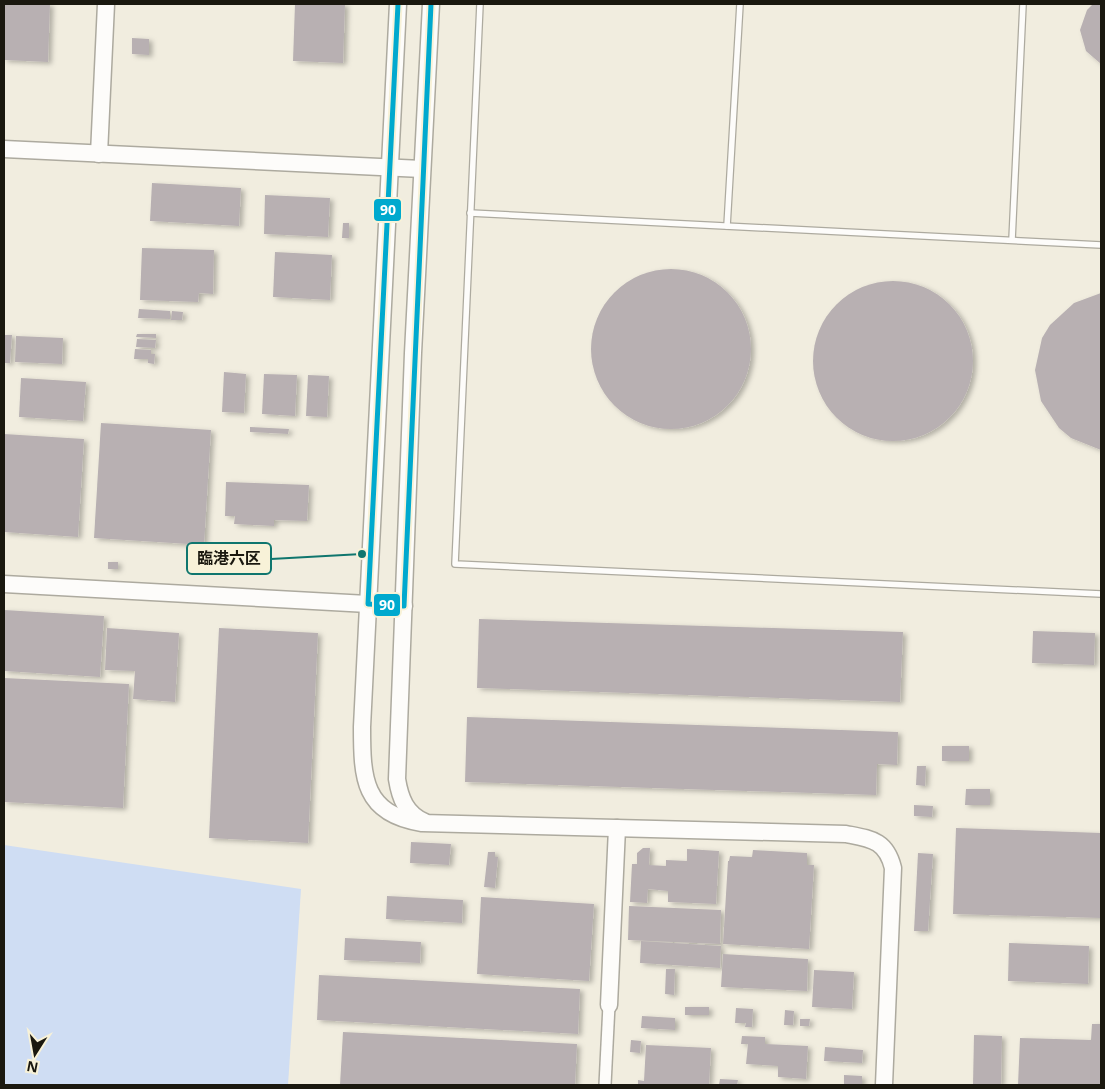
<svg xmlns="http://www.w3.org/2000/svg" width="1105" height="1089" font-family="'Noto Sans','Noto Sans JP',sans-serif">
<defs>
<filter id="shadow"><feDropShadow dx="3.5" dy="2" stdDeviation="2.5" flood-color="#0004"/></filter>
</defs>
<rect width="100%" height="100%" fill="#f1eddf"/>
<polygon fill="#cfddf3" points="4,845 301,889 288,1085 4,1085"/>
<g fill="#b8b0b2" filter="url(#shadow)">
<polygon points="4,4 50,4 48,62 4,60"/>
<polygon points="295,4 345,4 343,63 293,61"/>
<polygon points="1101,4 1101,64 1086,51 1080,30 1087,10 1093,4"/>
<polygon points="132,38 149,39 149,55 132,54"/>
<polygon points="152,183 241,188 239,226 150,221"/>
<polygon points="265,195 330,198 328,237 264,234"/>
<polygon points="343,223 349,223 349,238 342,238"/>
<polygon points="142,248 214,250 213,294 199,293 198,302 140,300"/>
<polygon points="275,252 332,255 330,300 273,297"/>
<circle cx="671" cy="349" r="80"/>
<circle cx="893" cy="361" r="80"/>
<polygon points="1101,293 1101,450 1071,438 1059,428 1041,401 1035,370 1042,338 1050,325 1074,303"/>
<polygon points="139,309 170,311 170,319 138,318"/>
<polygon points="172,311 183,312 182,320 171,320"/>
<polygon points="137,334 156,334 156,338 136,337"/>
<polygon points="4,335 12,335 10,363 4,363"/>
<polygon points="16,336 63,338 62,364 15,362"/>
<polygon points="137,339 156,340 155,348 136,347"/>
<polygon points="135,349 151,350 151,354 155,354 154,364 148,363 148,359 134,359"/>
<polygon points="224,372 246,374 244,413 222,412"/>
<polygon points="264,374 297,375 295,416 262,414"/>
<polygon points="308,375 329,376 327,417 306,416"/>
<polygon points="21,378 86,382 83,421 19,417"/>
<polygon points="101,423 211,430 204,545 94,538"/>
<polygon points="250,427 289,429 288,434 250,432"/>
<polygon points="4,434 84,439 78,537 4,532"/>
<polygon points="226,482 309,485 307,521 274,520 274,526 234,524 235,516 225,516"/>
<rect x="108" y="562" width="10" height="7"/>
<polygon points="4,610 104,616 100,677 4,671"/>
<polygon points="479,619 903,632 900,702 477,688"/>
<polygon points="107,628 179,633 175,702 133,699 135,671 105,670"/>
<polygon points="219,628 318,633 308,843 209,838"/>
<polygon points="1033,631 1095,633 1094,665 1032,663"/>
<polygon points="4,678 129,684 123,808 4,802"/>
<polygon points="467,717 898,732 897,765 877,764 876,795 465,782"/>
<rect x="942" y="746" width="27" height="15"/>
<polygon points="917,766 926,766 925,786 916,785"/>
<polygon points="966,789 990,789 990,805 965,805"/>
<polygon points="914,805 933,806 932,817 914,816"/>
<polygon points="956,828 1101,833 1101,918 953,914"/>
<polygon points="411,842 451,844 449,865 410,863"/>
<polygon points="643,848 650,848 649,865 666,866 666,860 687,861 687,849 719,851 716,904 668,902 668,891 648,889 647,903 630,902 632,864 637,864 637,853"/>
<polygon points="753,850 807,853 807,865 814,865 809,949 723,944 728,861 729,861 730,856 752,857"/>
<polygon points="488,852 495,852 495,857 498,857 495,888 484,887"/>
<polygon points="918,853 933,854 928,931 914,931"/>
<polygon points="387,896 463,900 462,923 386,919"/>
<polygon points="481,897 594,904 589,981 477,974"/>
<polygon points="629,906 721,910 720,944 628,940"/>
<polygon points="345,938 421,942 420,963 344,960"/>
<polygon points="641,941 721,946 720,968 640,963"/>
<polygon points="1009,943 1089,946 1088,984 1008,981"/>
<polygon points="723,954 808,959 807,991 721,987"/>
<polygon points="666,969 675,969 674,995 665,994"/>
<polygon points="814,970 854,972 852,1009 812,1007"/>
<polygon points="319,975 580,989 578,1034 317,1020"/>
<rect x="685" y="1007" width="24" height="8"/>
<polygon points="736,1008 753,1009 752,1027 745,1027 746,1023 735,1023"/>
<polygon points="785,1010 794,1011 793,1025 784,1025"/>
<polygon points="642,1016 675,1018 675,1030 641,1028"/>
<polygon points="800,1019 810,1019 809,1026 800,1026"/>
<polygon points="1092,1024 1101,1024 1101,1085 1018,1085 1020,1038 1091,1040"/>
<polygon points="343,1032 577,1044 575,1085 340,1085"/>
<polygon points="974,1035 1002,1036 1001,1085 973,1085"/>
<polygon points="742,1036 765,1037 765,1044 808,1046 806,1079 778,1077 778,1066 746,1064 748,1044 741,1044"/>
<polygon points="631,1040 641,1041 640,1053 630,1052"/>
<polygon points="646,1045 711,1048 709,1085 638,1085 638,1080 644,1081"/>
<polygon points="825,1047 863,1050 862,1063 824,1061"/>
<polygon points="844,1075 862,1076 862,1085 844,1085"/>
<polygon points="720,1079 738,1080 737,1085 719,1085"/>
</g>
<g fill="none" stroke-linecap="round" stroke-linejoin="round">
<g stroke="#adaa9f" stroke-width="8">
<g id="lane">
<polyline points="480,4 455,564 1101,594"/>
<polyline points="470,213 1101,245"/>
<polyline points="727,226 740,4"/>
<polyline points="1012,240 1023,4"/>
</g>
</g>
<g stroke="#adaa9f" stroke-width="14">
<polyline id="street" points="605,1085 609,1005"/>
</g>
<g stroke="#adaa9f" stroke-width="19">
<g id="secondary">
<path d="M398,4L362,727C362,778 363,814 422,823L846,834C871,839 886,840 893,868L884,1085"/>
<polyline points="4,149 422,169"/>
<polyline points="99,154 106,4"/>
<polyline points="4,584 404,606"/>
<path d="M425,822C406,814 400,798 397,779L413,353L431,4"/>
<polyline points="609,1005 617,828"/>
</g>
</g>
<use href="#lane" stroke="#fdfcfa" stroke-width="5.5"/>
<use href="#street" stroke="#fdfcfa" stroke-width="11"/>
<use href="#secondary" stroke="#fdfcfa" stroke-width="16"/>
<g stroke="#f8f2d8" stroke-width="9">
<polyline id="bus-1" points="398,4 368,604 404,606 431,4"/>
</g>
<use href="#bus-1" stroke="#00a9ce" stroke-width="5"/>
</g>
<path fill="none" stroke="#0f766e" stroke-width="2" d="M362 554L271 559"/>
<circle fill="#0f766e" stroke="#f8f2d8" stroke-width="2" cx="362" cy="554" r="5"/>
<rect fill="#f8f2d8" stroke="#0f766e" stroke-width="2" x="187" y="543" width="84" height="31" rx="5"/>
<g font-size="16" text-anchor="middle" font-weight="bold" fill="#1a180f">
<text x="229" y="564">臨港六区</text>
</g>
<g stroke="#f8f2d8" stroke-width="2">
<rect x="373" y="198" width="29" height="24" rx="5" fill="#00a9ce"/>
<rect x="373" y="593" width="28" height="24" rx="5" fill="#00a9ce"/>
</g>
<g font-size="14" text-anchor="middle" font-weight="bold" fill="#fff">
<text x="388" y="215">90</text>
<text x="387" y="610">90</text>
</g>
<rect width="1105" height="1089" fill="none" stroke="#1a180f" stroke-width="10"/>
<g transform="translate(35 1054) rotate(191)" stroke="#f8f2d8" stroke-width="4" paint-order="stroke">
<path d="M0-4L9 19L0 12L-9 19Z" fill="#1a180f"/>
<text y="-8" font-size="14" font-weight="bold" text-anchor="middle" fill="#1a180f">N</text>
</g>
</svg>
